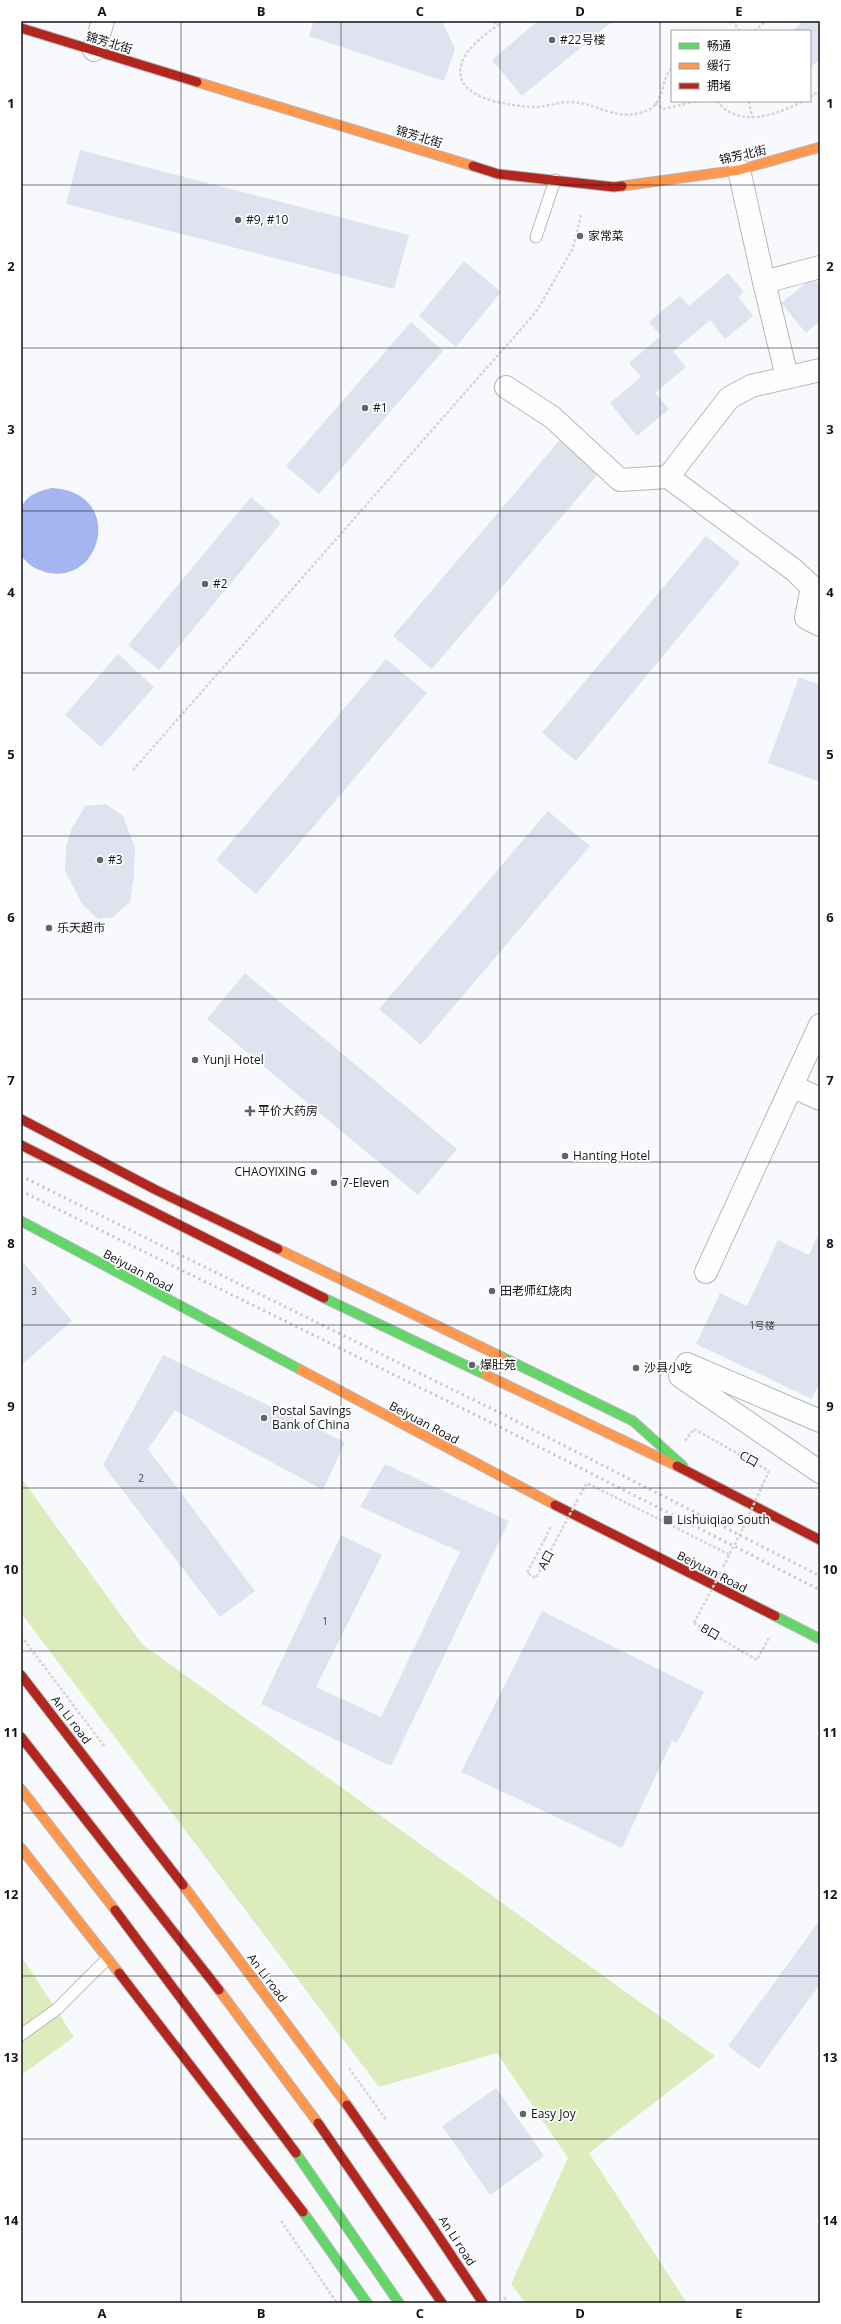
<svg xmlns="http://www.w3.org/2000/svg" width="841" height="2324" font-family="'Open Sans','Noto Sans SC',sans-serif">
<rect width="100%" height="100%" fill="#f8f9fd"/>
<g fill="#ddecbd">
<polygon points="21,1478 142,1644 715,2056 589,2153 687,2303 525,2303 511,2284 568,2158 497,2053 379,2087 21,1613"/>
<polygon points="21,1956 74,2037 21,2075"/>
</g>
<path fill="#a4b5f0" d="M51,488C124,491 104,583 49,573C40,571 31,567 25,560C24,559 22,557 21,555C19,551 20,508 23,504C29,494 40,491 51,488Z"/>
<g fill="#dfe3ef">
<polygon points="314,21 442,21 455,49 444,81 309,36"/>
<polygon points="538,21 613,21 522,96 492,60"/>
<polygon points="804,21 820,21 820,63 818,61 810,67 810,31 792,31"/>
<polygon points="80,150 409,235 394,289 66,204"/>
<polygon points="464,261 501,292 456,347 419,316"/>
<polygon points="728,273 744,292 738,297 753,316 725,339 710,320 673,351 686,367 655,393 669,409 637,436 610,403 641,377 629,363 661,336 649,322 680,296 689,306"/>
<polygon points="813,277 820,285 820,321 806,333 781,303"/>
<polygon points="411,322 443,351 319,494 286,466"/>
<polygon points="565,434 604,467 432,669 393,636"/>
<polygon points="251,497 281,523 159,670 128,645"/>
<polygon points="706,536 740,563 576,761 542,733"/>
<polygon points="118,654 154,687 101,747 65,715"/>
<polygon points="386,659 427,693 256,894 216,860"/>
<polygon points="799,677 820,685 820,782 768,763"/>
<polygon points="106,804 123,816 135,848 134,875 130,902 113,917 98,919 82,904 65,871 66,846 72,828 85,806"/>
<polygon points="548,811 590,846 421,1045 379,1009"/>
<polygon points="245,973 457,1149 418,1195 207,1019"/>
<polygon points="820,1231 820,1382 812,1399 696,1344 720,1293 747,1306 778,1240 809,1255"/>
<polygon points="21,1260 72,1321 21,1365"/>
<polygon points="163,1355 345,1442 323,1490 175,1410 148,1449 255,1591 220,1617 103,1465"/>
<polygon points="385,1464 509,1521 391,1766 261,1704 341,1535 382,1555 316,1687 381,1717 460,1552 360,1507"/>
<polygon points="542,1611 704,1692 677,1743 672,1741 622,1848 461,1772"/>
<polygon points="820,1920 820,1984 759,2069 728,2046"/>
<polygon points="496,2088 544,2156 490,2195 442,2126"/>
</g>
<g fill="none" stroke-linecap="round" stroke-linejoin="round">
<g stroke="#b6b8bc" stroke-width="13">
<g id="lane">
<polyline points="536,237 555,180"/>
<polyline points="21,2035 57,2009 107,1959"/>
</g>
</g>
<g stroke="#b6b8bc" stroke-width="24">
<g id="street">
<polyline points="94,50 103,21"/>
<polyline points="739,170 764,282 820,267"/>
<polyline points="764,282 787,377"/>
<polyline points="820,370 751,386 729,398 668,477 794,570 812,587 806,618 820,625"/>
<polyline points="506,387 552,417 620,480 668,477"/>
<polyline points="792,1086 820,1099"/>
<polyline points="706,1272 820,1025"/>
<polyline points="820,1421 687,1364 680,1376 820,1472"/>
</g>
</g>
<g stroke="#b6b8bc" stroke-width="11">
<g id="fast">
<polyline points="21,1221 301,1370"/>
<polyline points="324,1298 486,1375"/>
<polyline points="502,1357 633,1421 683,1466"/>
<polyline points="775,1616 820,1639"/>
<polyline points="296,2153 399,2303"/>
<polyline points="303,2212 367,2303"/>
</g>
</g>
<g stroke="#b6b8bc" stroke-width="11">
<g id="slow">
<polyline points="197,82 473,166"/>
<polyline points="622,186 739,170 820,147"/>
<polyline points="278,1249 502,1357"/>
<polyline points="301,1370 555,1505"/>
<polyline points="486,1375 677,1466"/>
<polyline points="21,1789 115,1910"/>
<polyline points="21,1848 119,1973"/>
<polyline points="183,1885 347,2105"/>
<polyline points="219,1990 318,2123"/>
</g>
</g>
<g stroke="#b6b8bc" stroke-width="11">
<g id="jam">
<polyline points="21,28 197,82"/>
<polyline points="473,166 498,174 614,187 622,186"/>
<polyline points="21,1119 156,1190 278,1249"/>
<polyline points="21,1145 324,1298"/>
<polyline points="677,1466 820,1540"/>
<polyline points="555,1505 775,1616"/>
<polyline points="21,1675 183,1885"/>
<polyline points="21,1737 219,1990"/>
<polyline points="115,1910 296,2153"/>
<polyline points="119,1973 303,2212"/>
<polyline points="347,2105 429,2222 483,2303"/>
<polyline points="318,2123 442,2303"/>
</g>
</g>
<g stroke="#d6d6d8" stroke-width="2.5" stroke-dasharray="3 2" stroke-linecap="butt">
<polyline points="244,21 249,21"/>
<polyline points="489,21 499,24"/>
<path d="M503,21C491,31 474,41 465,56C442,97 507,106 534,107C546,107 558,102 570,102C598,102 618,125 650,109C664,102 662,76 672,68"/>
<polyline points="732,21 740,31"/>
<polyline points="754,31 766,21"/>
<polyline points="810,97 820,91"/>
<path d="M717,101C738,129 777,115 803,101"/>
<polyline points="749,101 752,117"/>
<polyline points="655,103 664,109 696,101"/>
<polyline points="133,770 536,312 573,248 581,215"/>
<polyline points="685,1441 694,1429 769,1471"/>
<polyline points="580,1495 587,1483 730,1555"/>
<polyline points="545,1539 551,1526"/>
<polyline points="723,1567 743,1528"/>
<polyline points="694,1623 757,1660 770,1636"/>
<polyline points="21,1636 105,1747"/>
<polyline points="349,2068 387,2121"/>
<polyline points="281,2221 337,2303"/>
<polyline points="504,2297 508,2303"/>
</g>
<use href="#lane" stroke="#fefeff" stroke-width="11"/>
<use href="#street" stroke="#fefeff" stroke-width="22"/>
<use href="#fast" stroke="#63d668" stroke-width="9"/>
<use href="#slow" stroke="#ff974d" stroke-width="9"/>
<use href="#jam" stroke="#b3261e" stroke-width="9"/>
<g stroke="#c6c6c7" stroke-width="3" stroke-dasharray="2 4" stroke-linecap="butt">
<polyline points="21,1176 506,1416 820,1576"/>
<polyline points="21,1191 498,1426 820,1590"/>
</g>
<g stroke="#d6d6d8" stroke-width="2.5" stroke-dasharray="3 2" stroke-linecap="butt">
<polyline points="743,1528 769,1471"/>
<polyline points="545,1539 527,1573 536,1578 578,1499"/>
<polyline points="694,1623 722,1570"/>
</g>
</g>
<path fill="none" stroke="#121318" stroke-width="1" stroke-opacity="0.55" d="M181,21V2303M341,21V2303M500,21V2303M660,21V2303M21,185H820M21,348H820M21,511H820M21,673H820M21,836H820M21,999H820M21,1162H820M21,1325H820M21,1488H820M21,1651H820M21,1813H820M21,1976H820M21,2139H820"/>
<g fill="#626468" stroke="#fff" stroke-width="1.5">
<circle cx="552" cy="40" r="4"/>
<circle cx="238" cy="220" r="4"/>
<circle cx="580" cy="236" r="4"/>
<circle cx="365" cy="408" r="4"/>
<circle cx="205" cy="584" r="4"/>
<circle cx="100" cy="860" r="4"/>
<circle cx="49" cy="928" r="4"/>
<circle cx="195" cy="1060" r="4"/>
<path d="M248 1105h4v4h4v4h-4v4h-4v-4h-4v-4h4z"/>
<circle cx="565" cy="1156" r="4"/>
<circle cx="314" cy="1172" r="4"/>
<circle cx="334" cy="1183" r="4"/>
<circle cx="492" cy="1291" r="4"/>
<circle cx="472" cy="1365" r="4"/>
<circle cx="636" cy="1368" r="4"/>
<circle cx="264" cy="1418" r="4"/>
<rect x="663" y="1515" width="10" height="10" rx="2"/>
<circle cx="523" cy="2114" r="4"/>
</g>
<g text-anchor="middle" stroke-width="3.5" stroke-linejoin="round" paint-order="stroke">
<g font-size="10" fill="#45474e">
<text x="34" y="1295">3</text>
<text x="762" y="1329">1号楼</text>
<text x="141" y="1482">2</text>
<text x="325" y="1625">1</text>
</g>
<g font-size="12" fill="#121318" stroke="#fff" text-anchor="start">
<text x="560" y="44">#22号楼</text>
<text x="246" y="224">#9, #10</text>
<text x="588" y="240">家常菜</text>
<text x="373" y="412">#1</text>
<text x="213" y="588">#2</text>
<text x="108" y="864">#3</text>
<text x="57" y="932">乐天超市</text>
<text x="203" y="1064">Yunji Hotel</text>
<text x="258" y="1115">平价大药房</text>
<text x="573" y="1160">Hanting Hotel</text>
<text x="306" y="1176" text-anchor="end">CHAOYIXING</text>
<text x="342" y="1187">7-Eleven</text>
<text x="500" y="1295">田老师红烧肉</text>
<text x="480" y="1369">爆肚苑</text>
<text x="644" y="1372">沙县小吃</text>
<text x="272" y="1415">Postal Savings<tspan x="272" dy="14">Bank of China</tspan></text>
<text x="677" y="1524">Lishuiqiao South</text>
<text x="531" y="2118">Easy Joy</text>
</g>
<g font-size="12" fill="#121318" stroke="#fff">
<text transform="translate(109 43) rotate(17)" y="4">锦芳北街</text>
<text transform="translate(419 137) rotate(17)" y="4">锦芳北街</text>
<text transform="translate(743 155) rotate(-13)" y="4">锦芳北街</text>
<text transform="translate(138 1271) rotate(28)" y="4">Beiyuan Road</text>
<text transform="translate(424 1423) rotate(28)" y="4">Beiyuan Road</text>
<text transform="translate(749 1459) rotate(29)" y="4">C口</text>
<text transform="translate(546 1560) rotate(-62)" y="4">A口</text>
<text transform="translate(712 1572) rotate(27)" y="4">Beiyuan Road</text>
<text transform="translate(710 1632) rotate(30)" y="4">B口</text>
<text transform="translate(71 1720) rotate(53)" y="4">An Li road</text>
<text transform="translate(267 1978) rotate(53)" y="4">An Li road</text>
<text transform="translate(457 2241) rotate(57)" y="4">An Li road</text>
</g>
</g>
<rect width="841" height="2324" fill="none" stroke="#ffffff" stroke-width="44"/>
<rect x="671" y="30" width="140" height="72" fill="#ffffff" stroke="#a0a1a3"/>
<rect x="679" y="43" width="20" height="6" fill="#63d668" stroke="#a0a1a3"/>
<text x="707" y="50" font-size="12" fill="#121318">畅通</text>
<rect x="679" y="63" width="20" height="6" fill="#ff974d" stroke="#a0a1a3"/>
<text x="707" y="70" font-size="12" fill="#121318">缓行</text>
<rect x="679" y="83" width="20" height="6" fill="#b3261e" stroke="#a0a1a3"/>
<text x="707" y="90" font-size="12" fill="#121318">拥堵</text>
<rect x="22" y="22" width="797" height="2280" fill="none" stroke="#121318" stroke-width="1.5"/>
<g font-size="13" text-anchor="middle" font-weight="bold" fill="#121318">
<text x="102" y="16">A</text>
<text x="261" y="16">B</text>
<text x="420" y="16">C</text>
<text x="580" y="16">D</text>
<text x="739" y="16">E</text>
<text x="11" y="108">1</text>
<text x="830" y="108">1</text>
<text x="11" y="271">2</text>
<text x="830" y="271">2</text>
<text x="11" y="434">3</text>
<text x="830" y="434">3</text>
<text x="11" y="597">4</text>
<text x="830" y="597">4</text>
<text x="11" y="759">5</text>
<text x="830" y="759">5</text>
<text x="11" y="922">6</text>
<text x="830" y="922">6</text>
<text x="11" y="1085">7</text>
<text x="830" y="1085">7</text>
<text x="11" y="1248">8</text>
<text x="830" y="1248">8</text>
<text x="11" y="1411">9</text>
<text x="830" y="1411">9</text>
<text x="11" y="1574">10</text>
<text x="830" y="1574">10</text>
<text x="11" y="1737">11</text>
<text x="830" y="1737">11</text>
<text x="11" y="1899">12</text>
<text x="830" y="1899">12</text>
<text x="11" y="2062">13</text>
<text x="830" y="2062">13</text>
<text x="11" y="2225">14</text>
<text x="830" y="2225">14</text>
<text x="102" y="2318">A</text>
<text x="261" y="2318">B</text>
<text x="420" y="2318">C</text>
<text x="580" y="2318">D</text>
<text x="739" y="2318">E</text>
</g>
</svg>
